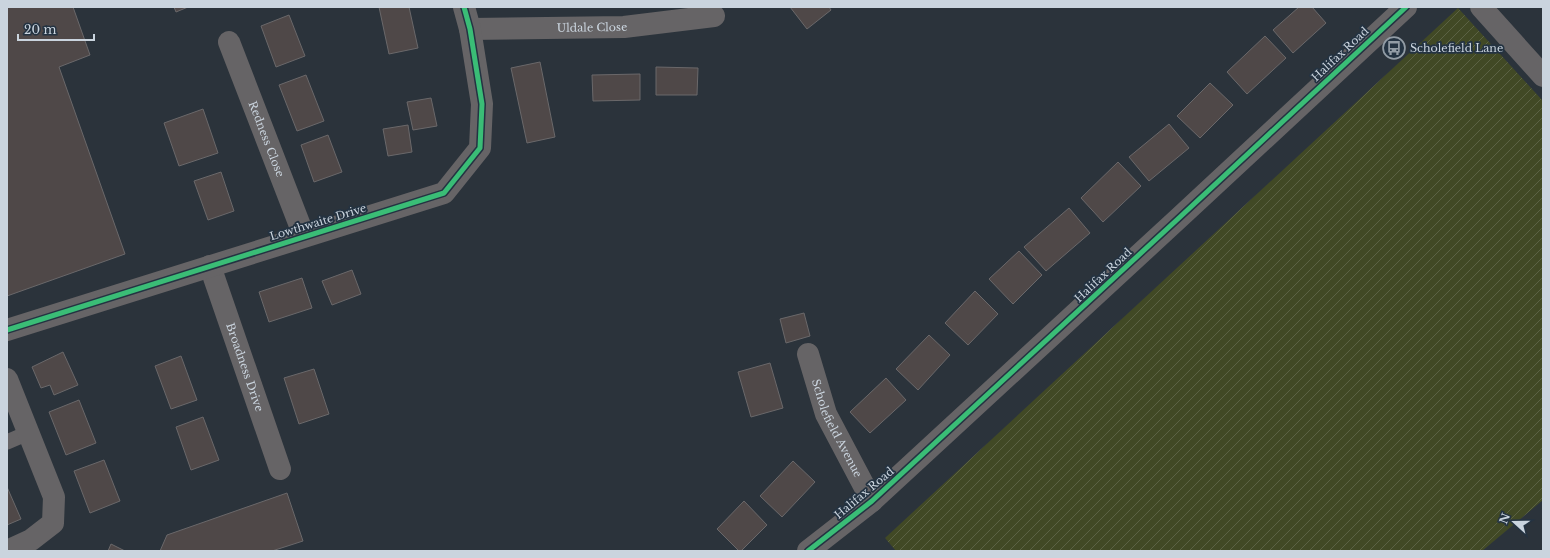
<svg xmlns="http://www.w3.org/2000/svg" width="1550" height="558" font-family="'Libre Baskerville',serif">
<defs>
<pattern id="garden-furrows" width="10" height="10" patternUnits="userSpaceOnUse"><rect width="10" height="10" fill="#414925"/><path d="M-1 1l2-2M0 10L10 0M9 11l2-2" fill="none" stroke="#5b6244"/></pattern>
</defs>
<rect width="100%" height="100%" fill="#2b333b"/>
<polygon fill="url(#garden-furrows)" points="1458,8 1543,101 1543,500 1482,551 896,551 885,538"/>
<g fill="#4f4848" stroke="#6a686a">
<polygon points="7,7 73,7 90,55 59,67 125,254 7,296"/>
<polygon points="174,7 188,7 176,12"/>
<polygon points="379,7 409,7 418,48 389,54"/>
<polygon points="790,7 829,7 831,10 807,29"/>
<polygon points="1299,7 1312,7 1326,23 1293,53 1273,30"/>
<polygon points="289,15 305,56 276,67 261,26"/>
<polygon points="1265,36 1286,58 1247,94 1227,72"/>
<polygon points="540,62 555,137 527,143 511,68"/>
<polygon points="656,67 698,68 697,95 656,95"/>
<polygon points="640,74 640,100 593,101 592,75"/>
<polygon points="306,75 324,121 297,131 279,85"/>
<polygon points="1210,83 1233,105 1200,138 1177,116"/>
<polygon points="431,98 437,126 413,130 407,102"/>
<polygon points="203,109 218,153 179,166 164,123"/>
<polygon points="1169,124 1189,148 1149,181 1129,157"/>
<polygon points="408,125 412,152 388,156 383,129"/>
<polygon points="328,135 342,172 314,182 301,145"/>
<polygon points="1118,162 1141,186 1103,222 1081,198"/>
<polygon points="221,172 234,211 208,220 194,181"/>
<polygon points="1069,208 1090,233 1046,271 1024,247"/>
<polygon points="1019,251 1042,275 1013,304 989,279"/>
<polygon points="352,270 361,294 332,305 322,281"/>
<polygon points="302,278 312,308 269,322 259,292"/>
<polygon points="975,291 998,314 968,345 945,323"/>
<polygon points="804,313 810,336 786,343 780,319"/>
<polygon points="929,335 950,355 918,390 896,369"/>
<polygon points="63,352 78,385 54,395 50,385 41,388 32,367"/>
<polygon points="181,356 197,400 171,409 155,366"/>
<polygon points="770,363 783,408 751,417 738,372"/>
<polygon points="314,369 329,414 299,424 284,378"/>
<polygon points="886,378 906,400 870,433 850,412"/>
<polygon points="79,400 96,443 66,455 49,412"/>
<polygon points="203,417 219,460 191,470 176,427"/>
<polygon points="104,460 120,501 90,513 74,471"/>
<polygon points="793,461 815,482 782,517 760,496"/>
<polygon points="7,487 21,519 7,525"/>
<polygon points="287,493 303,541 272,551 160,551 167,535"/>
<polygon points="744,501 767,525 741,551 739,551 717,529"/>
<polygon points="111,544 125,551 108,551"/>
</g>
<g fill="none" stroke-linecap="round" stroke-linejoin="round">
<polyline stroke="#666466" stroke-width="15" points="7,442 28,433"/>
<g stroke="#666466" stroke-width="22">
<polyline points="1481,7 1543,76"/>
<path id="s1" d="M470,29L624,27L714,16"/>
<path id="s2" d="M229,42L304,236"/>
<path id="s3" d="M210,266L280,469"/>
<polyline points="7,330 444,193 480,148 482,104 470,29 464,7"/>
<path id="s4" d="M808,354L826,414L872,501"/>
<polyline points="7,379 54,497 53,523 31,540 7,551"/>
<polyline points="808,551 872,501 1180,217 1406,7"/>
</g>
<g stroke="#243342" stroke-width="8">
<g id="cycleway">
<polyline points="7,330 444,193 480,148 482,104 470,29 464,7"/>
<polyline points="808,551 872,501 1180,217 1406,7"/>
</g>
</g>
<use href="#cycleway" stroke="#3abd76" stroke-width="5"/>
</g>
<defs>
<g id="bus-ring" transform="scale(1.15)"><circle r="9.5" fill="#243342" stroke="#929ca5" stroke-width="1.5"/><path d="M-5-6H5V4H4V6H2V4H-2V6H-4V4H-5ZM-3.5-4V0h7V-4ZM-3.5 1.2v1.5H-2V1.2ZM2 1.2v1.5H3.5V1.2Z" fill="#929ca5"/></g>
</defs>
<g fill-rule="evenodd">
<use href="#bus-ring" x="1394" y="48"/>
</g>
<g text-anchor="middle" stroke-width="3.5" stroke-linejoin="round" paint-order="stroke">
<g font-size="11" fill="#cad4de" stroke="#243342">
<text dy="4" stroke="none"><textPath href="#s1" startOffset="122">Uldale Close</textPath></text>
<text transform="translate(1340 54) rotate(-43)" y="4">Halifax Road</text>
<text dy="4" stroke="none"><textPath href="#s2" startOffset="104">Redness Close</textPath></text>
<text transform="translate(318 222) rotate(-17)" y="4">Lowthwaite Drive</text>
<text transform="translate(1103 275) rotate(-43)" y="4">Halifax Road</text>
<text dy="4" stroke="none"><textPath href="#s3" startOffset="107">Broadness Drive</textPath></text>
<text dy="4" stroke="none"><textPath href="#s4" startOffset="80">Scholefield Avenue</textPath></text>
<text transform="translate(864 493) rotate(-40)" y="4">Halifax Road</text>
</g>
<g font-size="11" fill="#cad4de" stroke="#243342" text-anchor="start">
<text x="1410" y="52">Scholefield Lane</text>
</g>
</g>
<rect width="1550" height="558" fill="none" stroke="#cad4de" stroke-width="16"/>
<g transform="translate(1514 522) rotate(291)" stroke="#243342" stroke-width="3" paint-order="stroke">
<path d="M0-3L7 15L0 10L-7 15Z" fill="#cad4de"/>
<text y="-6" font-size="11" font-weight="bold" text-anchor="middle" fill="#cad4de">N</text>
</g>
<path d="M18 34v6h76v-6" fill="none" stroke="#cad4de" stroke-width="2"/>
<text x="24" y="34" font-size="12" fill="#cad4de" stroke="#243342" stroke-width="3" paint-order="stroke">20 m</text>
</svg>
